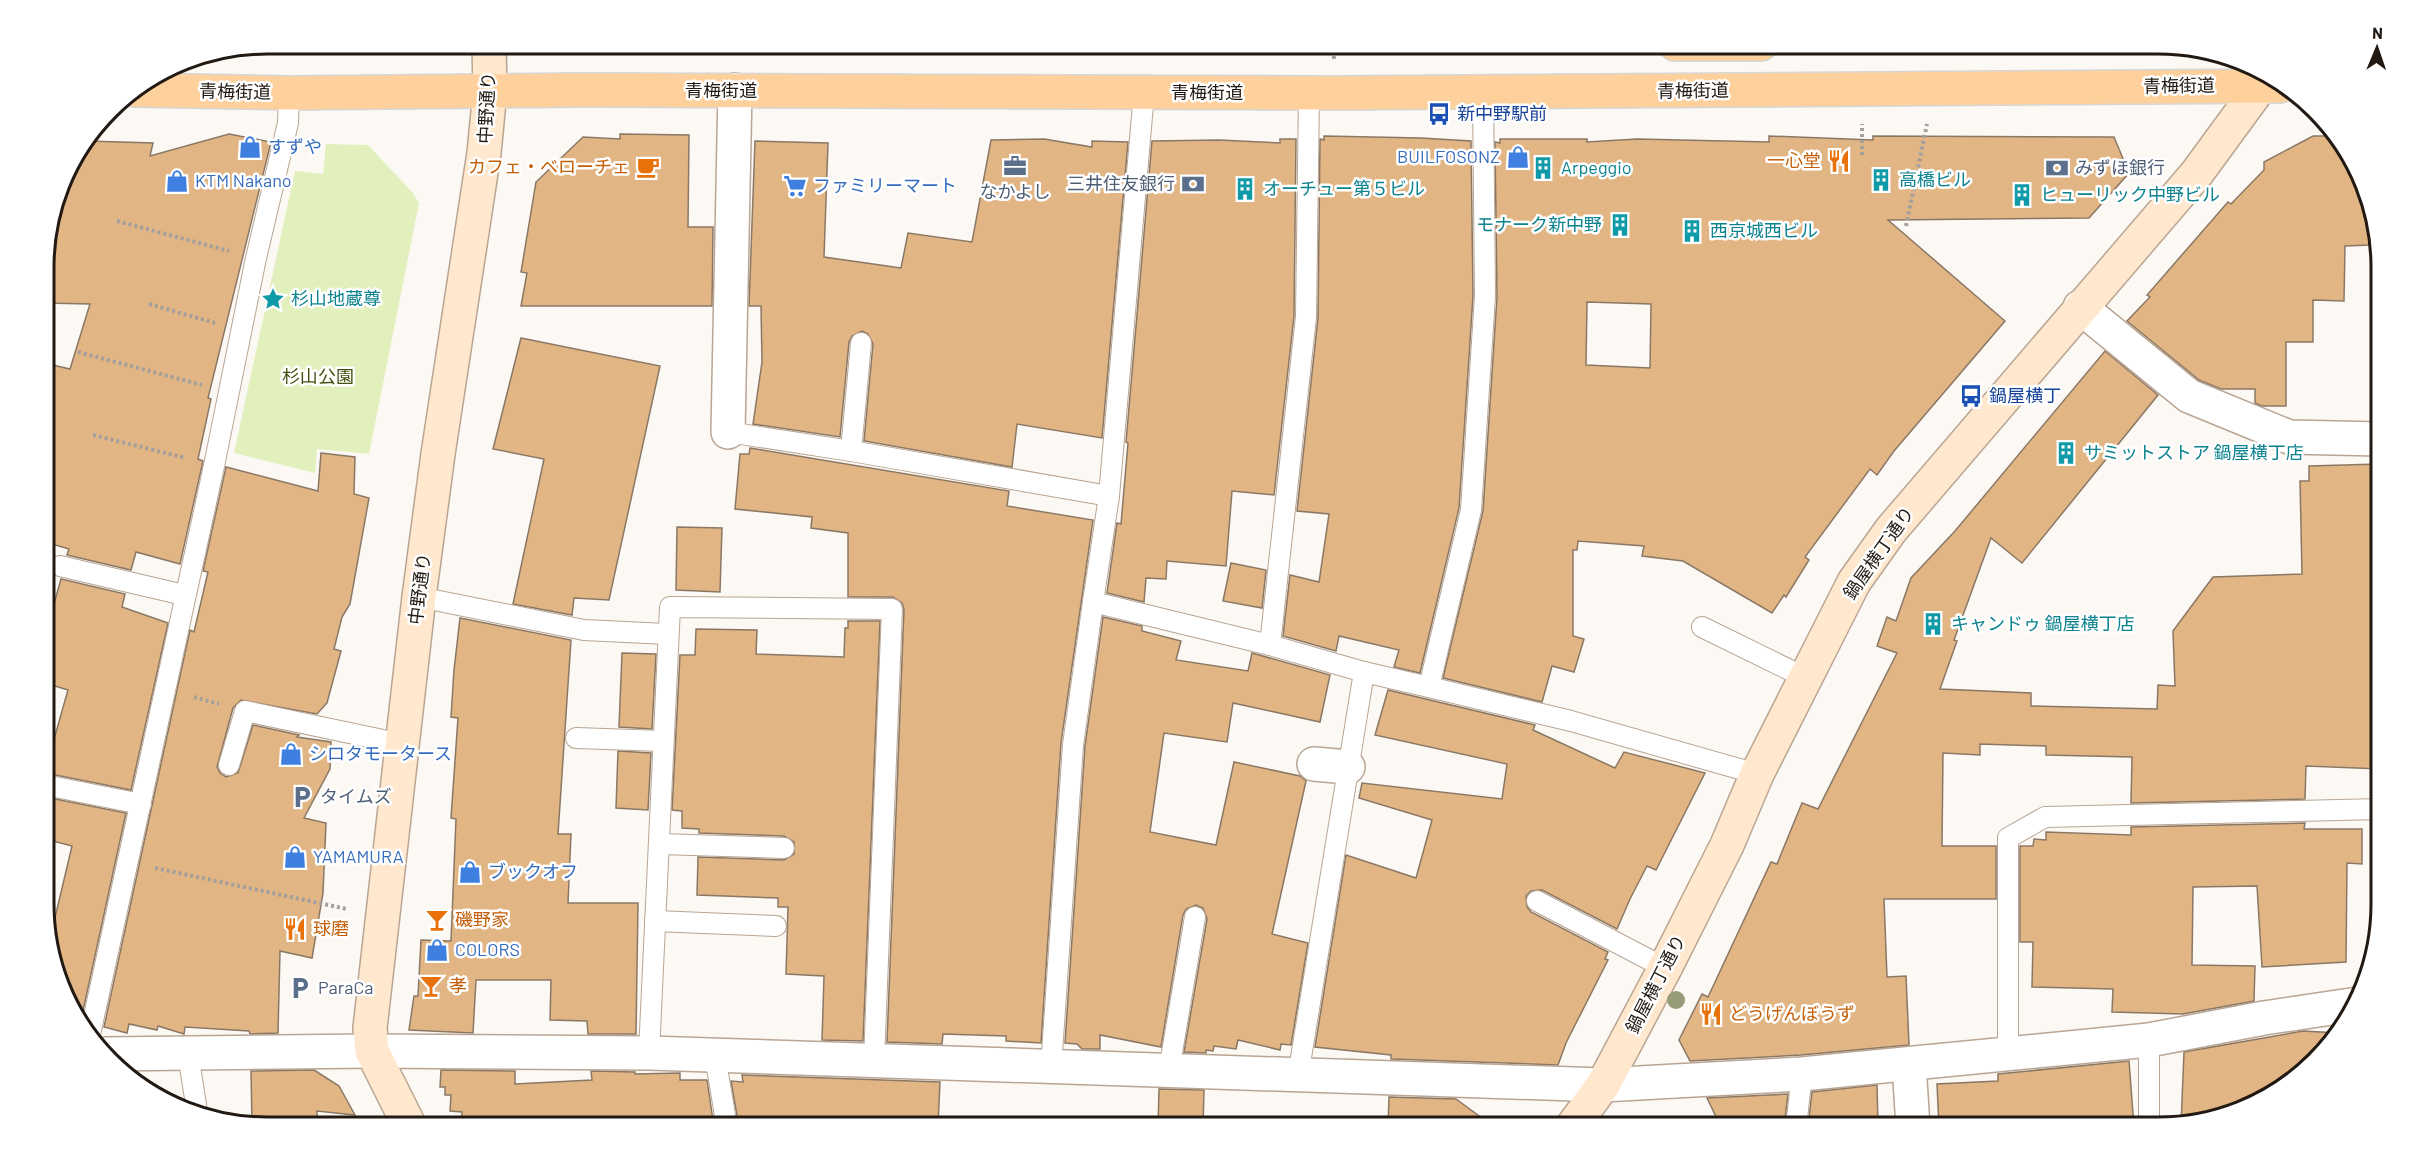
<svg xmlns="http://www.w3.org/2000/svg" width="2425" height="1171" font-family="Barlow,'Noto Sans JP',sans-serif">
<rect width="100%" height="100%" fill="#fcf8f4"/>
<polygon fill="#e1f0bd" points="326,144 368,145 413,193 419,203 369,454 317,449 315,473 234,453 295,171 323,174"/>
<g fill="#e2b585" stroke="#8a7865" stroke-width="1.5" fill-rule="evenodd">
<polygon points="229,134 271,142 208,398 211,399 198,459 203,461 180,564 136,552 131,570 67,555 69,549 45,542 44,363 70,369 90,304 44,303 44,252 66,168 87,141 153,143 150,156"/>
<polygon points="620,134 689,135 688,227 713,227 712,306 521,306 527,273 521,272 536,182 583,137 620,139"/>
<polygon points="1324,136 1421,138 1471,141 1473,296 1459,508 1420,673 1394,667 1399,650 1339,636 1336,651 1283,636 1290,575 1319,582 1329,514 1297,511 1318,318 1320,139 1324,140"/>
<path d="M1769,136L1873,140V136L2114,137L2129,173L2089,218L1888,220L2005,321L1894,451L1877,475L1870,469L1805,557L1809,560L1786,597L1784,595L1772,613L1683,561L1642,556L1644,546L1578,541L1577,550H1573V636L1584,639L1574,672L1552,666L1542,702L1443,678L1483,511L1497,297L1495,142L1500,143V139H1587V142L1637,139L1769,142ZM1587,302L1651,304L1650,368L1586,365Z"/>
<polygon points="2313,136 2339,136 2365,182 2380,242 2370,242 2370,245 2345,246 2344,301 2313,300 2313,342 2286,342 2286,406 2262,406 2255,403 2255,389 2221,389 2199,380 2127,321 2150,297 2147,295 2228,202 2231,204 2264,170 2264,162"/>
<polygon points="1044,139 1092,147 1092,141 1128,142 1102,438 1017,424 1012,467 864,441 873,344 868,334 862,331 852,336 849,342 840,437 753,424 762,362 761,306 749,306 755,141 828,143 824,257 901,268 908,233 972,242 991,140"/>
<polygon points="1280,139 1296,139 1294,316 1274,495 1232,491 1226,566 1167,561 1166,579 1146,578 1144,602 1107,593 1117,523 1121,524 1128,443 1126,442 1152,141 1219,140 1280,143"/>
<polygon points="521,338 660,366 609,600 574,598 572,615 513,604 544,459 493,449"/>
<polygon points="2105,351 2158,395 2022,563 1991,538 1954,640 1957,641 1940,689 2031,693 2031,706 2157,709 2158,685 2175,686 2173,631 2213,577 2302,574 2300,481 2309,481 2309,466 2379,464 2381,769 2306,766 2305,799 2131,803 2132,757 2046,755 2046,746 1980,744 1980,755 1943,753 1942,846 1996,846 1996,899 1884,899 1887,977 1906,976 1909,1045 1801,1055 1690,1061 1679,1040 1702,994 1708,997 1771,862 1777,864 1802,803 1818,809 1897,653 1877,646 1887,617 1896,621 1911,578 1955,531"/>
<polygon points="750,448 1009,491 1007,506 1093,520 1061,743 1041,1043 1006,1041 1006,1036 943,1034 942,1044 887,1042 904,609 902,603 893,597 848,597 848,533 811,528 812,517 735,509 740,454 749,454"/>
<polygon points="321,453 355,457 354,494 369,498 350,604 342,617 334,649 341,651 327,703 317,714 241,700 233,708 217,767 220,773 226,777 238,773 253,725 299,735 297,737 331,742 330,769 304,818 326,823 323,893 312,958 280,951 278,1033 250,1034 249,1031 185,1027 184,1034 158,1026 157,1030 129,1024 127,1033 104,1027 190,630 194,632 208,572 203,571 226,467 318,491"/>
<polygon points="677,527 722,528 720,592 676,590"/>
<polygon points="1231,563 1266,570 1262,608 1223,601"/>
<polygon points="61,579 125,594 122,607 168,623 131,790 45,773 45,749 51,750 68,690 45,683 45,601 54,604"/>
<polygon points="1103,617 1142,626 1142,631 1181,641 1176,660 1248,671 1252,653 1330,675 1320,722 1233,703 1227,742 1164,733 1150,832 1216,845 1234,762 1300,776 1306,781 1272,934 1308,943 1291,1045 1281,1044 1280,1050 1238,1040 1236,1049 1214,1046 1213,1051 1206,1050 1206,1053 1184,1052 1207,919 1203,908 1196,905 1186,909 1183,915 1161,1047 1100,1035 1100,1049 1082,1049 1077,1044 1065,1043 1085,746"/>
<polygon points="460,618 571,640 558,834 571,834 568,903 638,903 636,1034 588,1034 587,1021 550,1020 551,980 476,980 473,1033 409,1030 414,996 418,996 421,940 451,941 456,819 451,818 458,718 451,717 454,670"/>
<polygon points="848,621 880,621 863,1041 822,1040 824,976 786,974 788,907 778,907 778,898 697,895 698,857 784,860 794,854 794,842 784,836 699,833 699,829 682,828 682,811 672,810 680,655 695,655 696,629 757,630 756,654 844,657 845,628 848,628"/>
<polygon points="622,653 656,654 652,729 619,727"/>
<polygon points="1388,690 1535,725 1533,730 1615,768 1624,752 1705,773 1656,870 1647,866 1630,899 1617,929 1542,890 1531,891 1526,896 1527,907 1531,912 1608,952 1605,959 1608,960 1566,1043 1558,1065 1391,1059 1391,1055 1315,1047 1346,855 1416,878 1432,820 1359,798 1362,783 1502,799 1507,764 1375,735"/>
<polygon points="618,751 651,753 648,810 616,808"/>
<polygon points="45,797 126,813 81,1020 77,1019 60,989 45,934 45,919 54,922 72,846 45,839"/>
<polygon points="2305,823 2304,829 2362,829 2362,864 2347,863 2346,962 2262,967 2257,886 2193,887 2192,965 2255,966 2254,1001 2183,1014 2112,1012 2113,989 2032,987 2033,942 2020,942 2020,846 2033,846 2034,839 2046,840 2046,832 2131,835 2131,827"/>
<polygon points="2303,1031 2338,1033 2326,1051 2282,1090 2230,1116 2181,1125 2184,1052"/>
<polygon points="2129,1061 2134,1127 1939,1127 1937,1084 1998,1081 1998,1074"/>
<polygon points="314,1070 339,1086 355,1115 317,1111 317,1124 265,1127 252,1124 251,1071"/>
<polygon points="441,1070 515,1071 515,1084 592,1080 591,1071 635,1072 635,1074 680,1073 680,1080 707,1080 714,1127 461,1127 462,1112 450,1111 451,1095 445,1095 445,1087 440,1087"/>
<polygon points="742,1075 940,1082 938,1125 856,1121 855,1125 809,1123 808,1127 779,1127 779,1125 738,1121 731,1081 743,1082"/>
<polygon points="1877,1085 1878,1127 1808,1127 1812,1092"/>
<polygon points="1159,1089 1204,1090 1203,1127 1158,1127"/>
<polygon points="1788,1094 1784,1127 1721,1127 1707,1098"/>
<polygon points="1389,1097 1456,1099 1494,1127 1388,1127"/>
</g>
<g fill="none" stroke-linecap="round" stroke-linejoin="round">
<g stroke="#b9a593" stroke-width="22">
<g id="lane">
<polyline points="1483,93 1485,296 1471,510 1429,687 1571,721 1757,774"/>
<polyline points="728,432 851,451 1109,496"/>
<polyline points="851,451 861,343"/>
<polyline points="60,566 184,595"/>
<polyline points="419,597 584,630 667,634"/>
<polyline points="1093,602 1109,496 1144,93"/>
<polyline points="1702,627 1806,678"/>
<polyline points="1270,645 1306,317 1309,93"/>
<polyline points="1364,672 1429,687"/>
<polyline points="576,738 663,741"/>
<polyline points="229,765 245,711 402,744"/>
<polyline points="45,785 141,804"/>
<polyline points="659,844 784,848"/>
<polyline points="1537,901 1665,968"/>
<polyline points="655,921 776,926"/>
<polyline points="89,1039 214,466 256,258 288,123 289,93"/>
<polyline points="2149,1040 2149,1127"/>
<polyline points="649,1053 670,607 892,609 874,1060"/>
<polyline points="2008,1053 2008,838 2045,817 2381,809"/>
<polyline points="188,1054 197,1111"/>
<polyline points="715,1056 727,1127"/>
<polyline points="1051,1068 1073,745 1093,602 1270,645 1364,672 1298,1076"/>
<polyline points="1169,1070 1195,917"/>
<polyline points="1796,1127 1802,1074"/>
</g>
</g>
<g stroke="#b9a593" stroke-width="36">
<g id="street">
<polyline points="2080,307 2189,396 2289,437 2380,439"/>
<polyline points="728,432 735,90"/>
<polyline points="1314,764 1348,767"/>
<polyline points="106,1054 372,1051 649,1053 1603,1085 1802,1074 2149,1040 2264,1018 2358,1004"/>
<polyline points="1909,1064 1913,1127"/>
</g>
</g>
<g stroke="#b9a593" stroke-width="36">
<g id="secondary">
<polyline points="410,1127 372,1051 370,1028 419,597 438,454 484,153 490,91 489,44"/>
<polyline points="1572,1127 1603,1085 1665,968 1727,845 1757,774 1854,582 1891,530 2197,173 2268,76"/>
</g>
</g>
<g stroke="#d7d6d4" stroke-width="36">
<g id="primary">
<polyline points="1675,44 1761,44"/>
<polyline points="134,90 289,93 587,90 1335,93 2280,86"/>
</g>
</g>
<g stroke="#a49f9a" stroke-width="4" stroke-dasharray="3 3" stroke-linecap="butt">
<polyline points="1333,44 1334,59"/>
<polyline points="1862,155 1862,124"/>
<polyline points="117,221 229,251"/>
<polyline points="1906,226 1927,124"/>
<polyline points="149,304 215,323"/>
<polyline points="78,352 202,385"/>
<polyline points="93,435 186,458"/>
<polyline points="194,697 219,704"/>
<polyline points="155,868 347,909"/>
</g>
<use href="#lane" stroke="#fff" stroke-width="20"/>
<use href="#street" stroke="#fff" stroke-width="33"/>
<use href="#secondary" stroke="#ffe8cd" stroke-width="33"/>
<use href="#primary" stroke="#fed09b" stroke-width="33"/>
</g>
<circle fill="#969c76" cx="1676" cy="1000" r="9"/>
<defs>
<g id="bus-bare" transform="scale(1.8)"><path d="M-5-6H5V4H4V6H2V4H-2V6H-4V4H-5ZM-3.5-4V0h7V-4ZM-3.5 1.2v1.5H-2V1.2ZM2 1.2v1.5H3.5V1.2Z" fill="#1a4fb4" stroke="#fff" stroke-width="2.5" paint-order="stroke"/></g>
<g id="shop-bare" transform="scale(1.8)"><path d="M-5-2.5h2.3a2.7 3.5 0 0 1 5.4 0H5L5.5 6h-11ZM-1.5-2.5h3a1.5 2.3 0 0 0-3 0Z" fill="#3f7fe0" stroke="#fff" stroke-width="2.5" paint-order="stroke"/></g>
<g id="restaurant-bare" transform="scale(1.8)"><path d="M-5-6h1v4h1v-4h1v4h1v-4h1v5L-1.5 .5V6h-2V.5L-5-1ZM5-6V6H3V1.5H1.5Q1.5-4 5-6Z" fill="#e8710a" stroke="#fff" stroke-width="2.5" paint-order="stroke"/></g>
<g id="office-bare" transform="scale(1.8)"><path d="M-6-3h4V-5.5h4V-3h4V5H-6ZM-1-4.5V-3h2v-1.5ZM-6 0V1H6V0Z" fill="#5c6f8a" stroke="#fff" stroke-width="2.5" paint-order="stroke"/></g>
<g id="cafe-bare" transform="scale(1.8)"><path d="M-5.5-4.5H6V0H3Q3 3.5 0 3.5H-2.5Q-5.5 3.5-5.5 0ZM3-3.2v2h1.7v-2ZM-6 4.5H4V6H-6Z" fill="#e8710a" stroke="#fff" stroke-width="2.5" paint-order="stroke"/></g>
<g id="building-bare" transform="scale(1.8)"><path d="M-4-6H4V6H1V3H-1V6H-4ZM-2.5-4.3h1.7v1.8h-1.7ZM.8-4.3h1.7v1.8H.8ZM-2.5-1h1.7V.8h-1.7ZM.8-1h1.7V.8H.8Z" fill="#0f9aa8" stroke="#fff" stroke-width="2.5" paint-order="stroke"/></g>
<g id="bank-bare" transform="scale(1.8)"><path d="M-6-4H6V4H-6ZM0-2.3a2.3 2.3 0 1 0 0 4.6a2.3 2.3 0 1 0 0-4.6Z" fill="#5c6f8a" stroke="#fff" stroke-width="2.5" paint-order="stroke"/></g>
<g id="supermarket-bare" transform="scale(1.8)"><path d="M-6-5.5h2.5l.6 2H6L4.5 2H-2.5L-4.4-4H-6ZM-1.5 3.2a1.3 1.3 0 1 0 .1 0ZM3 3.2a1.3 1.3 0 1 0 .1 0Z" fill="#3f7fe0" stroke="#fff" stroke-width="2.5" paint-order="stroke"/></g>
<g id="sight-bare" transform="scale(1.8)"><path d="M0-6L1.8-2.2L6-1.7L2.9 1.2L3.7 5.4L0 3.3L-3.7 5.4L-2.9 1.2L-6-1.7L-1.8-2.2Z" fill="#0f9aa8" stroke="#fff" stroke-width="2.5" paint-order="stroke"/></g>
<g id="parking-bare" transform="scale(1.8)"><path d="M-3.5-5.5H1a3.5 3.5 0 0 1 0 7H-1V5.5H-3.5ZM-1-3.4V-.6H.8a1.4 1.4 0 0 0 0-2.8Z" fill="#5c6f8a" stroke="#fff" stroke-width="2.5" paint-order="stroke"/></g>
<g id="bar-bare" transform="scale(1.8)"><path d="M-6-5H6L.8 .8V4.5H3.5V6h-7V4.5H-.8V.8Z" fill="#e8710a" stroke="#fff" stroke-width="2.5" paint-order="stroke"/></g>
</defs>
<g fill-rule="evenodd">
<use href="#bus-bare" x="1439" y="114"/>
<use href="#shop-bare" x="250" y="147"/>
<use href="#shop-bare" x="1518" y="157"/>
<use href="#restaurant-bare" x="1839" y="161"/>
<use href="#office-bare" x="1015" y="166"/>
<use href="#cafe-bare" x="648" y="167"/>
<use href="#building-bare" x="1543" y="168"/>
<use href="#bank-bare" x="2057" y="168"/>
<use href="#building-bare" x="1881" y="180"/>
<use href="#shop-bare" x="177" y="181"/>
<use href="#bank-bare" x="1193" y="184"/>
<use href="#supermarket-bare" x="795" y="186"/>
<use href="#building-bare" x="1245" y="189"/>
<use href="#building-bare" x="2022" y="195"/>
<use href="#building-bare" x="1620" y="225"/>
<use href="#building-bare" x="1692" y="231"/>
<use href="#sight-bare" x="273" y="299"/>
<use href="#bus-bare" x="1971" y="396"/>
<use href="#building-bare" x="2066" y="453"/>
<use href="#building-bare" x="1933" y="624"/>
<use href="#shop-bare" x="291" y="754"/>
<use href="#parking-bare" x="302" y="797"/>
<use href="#shop-bare" x="295" y="857"/>
<use href="#shop-bare" x="470" y="872"/>
<use href="#bar-bare" x="437" y="920"/>
<use href="#restaurant-bare" x="295" y="929"/>
<use href="#shop-bare" x="437" y="950"/>
<use href="#bar-bare" x="431" y="986"/>
<use href="#parking-bare" x="300" y="988"/>
<use href="#restaurant-bare" x="1711" y="1014"/>
</g>
<g text-anchor="middle" stroke-width="5" stroke-linejoin="round" paint-order="stroke">
<g font-size="18" fill="#211912" stroke="#fff">
<text transform="translate(2179 86) rotate(-1)" y="6">青梅街道</text>
<text x="721" y="97">青梅街道</text>
<text transform="translate(1693 91) rotate(-1)" y="6">青梅街道</text>
<text transform="translate(235 92) rotate(1)" y="6">青梅街道</text>
<text x="1207" y="99">青梅街道</text>
<text transform="translate(487 108) rotate(-87)" y="6">中野通り</text>
<text transform="translate(1879 553) rotate(-55)" y="6">鍋屋横丁通り</text>
<text transform="translate(420 589) rotate(-83)" y="6">中野通り</text>
<text transform="translate(1656 984) rotate(-63)" y="6">鍋屋横丁通り</text>
</g>
<g font-size="18" fill="#164399" stroke="#fff" text-anchor="start">
<text x="1457" y="120">新中野駅前</text>
<text x="1989" y="402">鍋屋横丁</text>
</g>
<g font-size="18" fill="#366cbe" stroke="#fff" text-anchor="start">
<text x="268" y="153">すずや</text>
<text x="1500" y="163" text-anchor="end">BUILFOSONZ</text>
<text x="195" y="187">KTM Nakano</text>
<text x="813" y="192">ファミリーマート</text>
<text x="309" y="760">シロタモータース</text>
<text x="313" y="863">YAMAMURA</text>
<text x="488" y="878">ブックオフ</text>
<text x="455" y="956">COLORS</text>
</g>
<g font-size="18" fill="#c56008" stroke="#fff" text-anchor="start">
<text x="1821" y="167" text-anchor="end">一心堂</text>
<text x="630" y="173" text-anchor="end">カフェ・ベローチェ</text>
<text x="455" y="926">磯野家</text>
<text x="313" y="935">球磨</text>
<text x="449" y="992">孝</text>
<text x="1729" y="1020">どうげんぼうず</text>
</g>
<g font-size="18" fill="#0d838f" stroke="#fff" text-anchor="start">
<text x="1561" y="174">Arpeggio</text>
<text x="1899" y="186">高橋ビル</text>
<text x="1263" y="195">オーチュー第５ビル</text>
<text x="2040" y="201">ヒューリック中野ビル</text>
<text x="1602" y="231" text-anchor="end">モナーク新中野</text>
<text x="1710" y="237">西京城西ビル</text>
<text x="291" y="305">杉山地蔵尊</text>
<text x="2084" y="459">サミットストア 鍋屋横丁店</text>
<text x="1951" y="630">キャンドゥ 鍋屋横丁店</text>
</g>
<g font-size="18" fill="#4e5e75" stroke="#fff" text-anchor="start">
<text x="2075" y="174">みずほ銀行</text>
<text x="1175" y="190" text-anchor="end">三井住友銀行</text>
<text x="1015" y="198" text-anchor="middle">なかよし</text>
<text x="320" y="803">タイムズ</text>
<text x="318" y="994">ParaCa</text>
</g>
<g font-size="18" fill="#43510f" stroke="#fff">
<text x="318" y="383">杉山公園</text>
</g>
</g>
<path d="M0 0H2425V1171H0ZM267 54H2158A213 213 0 0 1 2371 267V904A213 213 0 0 1 2158 1117H267A213 213 0 0 1 54 904V267A213 213 0 0 1 267 54Z" fill="#fff" fill-rule="evenodd"/>
<path fill="none" stroke="#211912" stroke-width="3" d="M267 54H2158A213 213 0 0 1 2371 267V904A213 213 0 0 1 2158 1117H267A213 213 0 0 1 54 904V267A213 213 0 0 1 267 54Z"/>
<g transform="translate(2377 48) rotate(2)" stroke="#ffffff" stroke-width="4.5" paint-order="stroke">
<path d="M0-4.5L10 22L0 15L-10 22Z" fill="#211912"/>
<text y="-9" font-size="16" font-weight="bold" text-anchor="middle" fill="#211912">N</text>
</g>
</svg>
